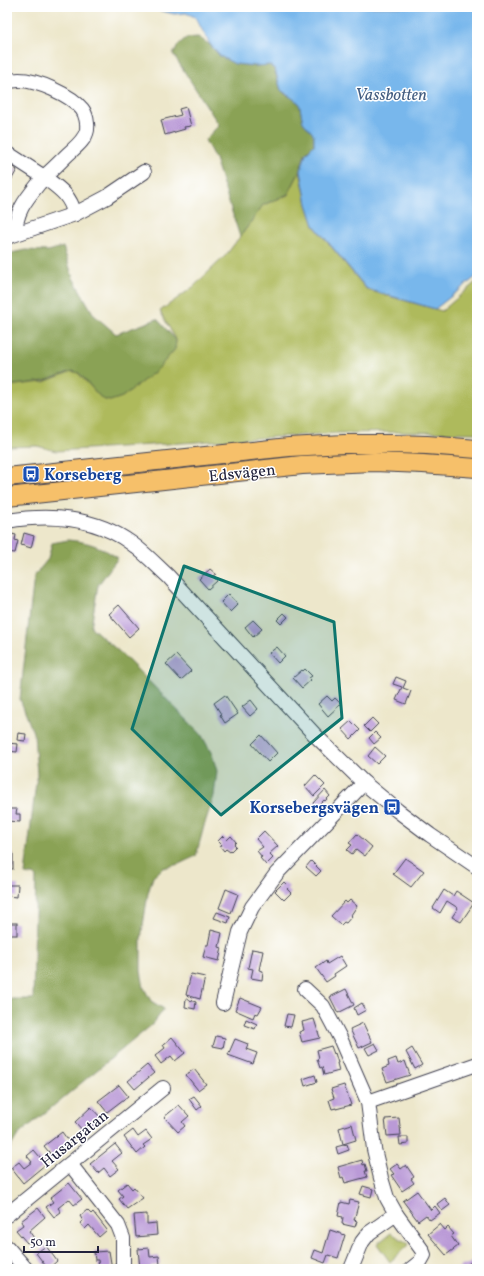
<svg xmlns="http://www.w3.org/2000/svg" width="484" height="1276" font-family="Vollkorn,serif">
<rect width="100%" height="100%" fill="#fff"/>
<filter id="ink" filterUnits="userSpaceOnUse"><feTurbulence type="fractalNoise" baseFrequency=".025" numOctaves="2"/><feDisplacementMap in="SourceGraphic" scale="8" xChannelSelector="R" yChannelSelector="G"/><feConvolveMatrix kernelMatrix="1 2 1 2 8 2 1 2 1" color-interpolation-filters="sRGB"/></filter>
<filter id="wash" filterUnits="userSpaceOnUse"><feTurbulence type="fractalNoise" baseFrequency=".012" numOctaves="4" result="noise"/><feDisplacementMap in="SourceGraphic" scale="16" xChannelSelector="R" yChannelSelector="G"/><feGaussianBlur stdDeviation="0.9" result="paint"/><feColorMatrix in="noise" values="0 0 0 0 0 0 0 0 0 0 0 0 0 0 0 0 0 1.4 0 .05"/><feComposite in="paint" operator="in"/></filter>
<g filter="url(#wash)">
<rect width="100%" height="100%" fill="#ede7cb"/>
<g fill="#aeba5c" stroke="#686e4c">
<polygon points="300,171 307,204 314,226 367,290 442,311 477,281 477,433 410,432 338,433 56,451 37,446 7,447 7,386 44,382 72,371 78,373 102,399 110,401 122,397 157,370 175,349 176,340 160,311 193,287 226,255 248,226 263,205 288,195"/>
<polygon points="391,1233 409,1244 390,1262 377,1244"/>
</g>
<g fill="#8aa254" stroke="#566248">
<polygon points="198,37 209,44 220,56 235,64 256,66 269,65 274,69 281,90 286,95 291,97 299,103 303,122 314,135 314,145 305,153 300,171 288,194 263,205 240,237 215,159 205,140 219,125 173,54 178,45 186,38"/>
<polygon points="63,247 73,278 94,315 116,334 157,319 176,340 175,349 157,370 122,397 110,401 102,399 79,373 72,371 44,381 7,386 7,254 25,250 48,251"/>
<path d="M68,540C89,542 100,546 118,558L98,585L91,627L123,655L201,734L212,754L217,771L214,796L204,826L196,856L179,864L163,868L153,877L148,893L141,939V971L144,988L151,1001L164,1009L153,1024L18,1135L7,1153V999H33L36,876L25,874L37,774L34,735L20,699L34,576L48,559L52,543Z"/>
</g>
<polygon fill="#78b7ec" stroke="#4d6c94" points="134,7 477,7 477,276 435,309 367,289 314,225 307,204 301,171 306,153 314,145 314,135 303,122 299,103 281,90 275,69 269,65 256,66 235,64 220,56 210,44 195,17 186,13 174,14 157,10"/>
<g id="blocks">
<g fill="#ba9ad7">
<polygon points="186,107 191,126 184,127 185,129 165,135 161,120 181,115 179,109"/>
<polygon points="7,163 17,170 9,184 7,183"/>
<polygon points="24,533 34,536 31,548 21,545"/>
<polygon points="12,534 16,535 15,540 18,541 15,553 7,552 7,538 11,539"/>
<polygon points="210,569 216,574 213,576 217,581 208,589 199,579"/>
<polygon points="229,594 238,604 230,612 221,602"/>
<polygon points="119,605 139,628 129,637 109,614"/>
<polygon points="284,613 288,617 281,624 277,620"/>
<polygon points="253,620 262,629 253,637 245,627"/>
<polygon points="277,647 285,656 278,663 269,653"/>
<polygon points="176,655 191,671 181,680 166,664"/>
<polygon points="305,669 312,676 309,678 311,680 302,688 293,678 302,670 303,671"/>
<polygon points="396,677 406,681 403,688 411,691 406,704 396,700 402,687 393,684"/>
<polygon points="225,695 238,714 225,723 220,715 221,714 214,703"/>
<polygon points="327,696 332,701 335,698 341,704 328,716 318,704"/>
<polygon points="251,700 258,709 250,716 242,707"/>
<polygon points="372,718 378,724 370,732 364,726"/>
<polygon points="351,721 360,730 351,739 342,729"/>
<polygon points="375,732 381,738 374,744 369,738"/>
<polygon points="18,733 26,734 25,741 17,740"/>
<polygon points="261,735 277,753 268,762 252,744"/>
<polygon points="7,743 18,744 17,752 7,751"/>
<polygon points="375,747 385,756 377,764 368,756"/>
<polygon points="315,775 325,785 314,796 305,786"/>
<polygon points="325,790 330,796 325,801 324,800 317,807 313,803"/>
<polygon points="7,809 17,809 16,814 20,814 20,822 7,821"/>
<polygon points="264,831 278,846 269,854 273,858 266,865 260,858 262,857 257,851 263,847 256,839"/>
<polygon points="357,834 372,847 365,856 356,849 352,854 347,850 352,845 349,843"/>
<polygon points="223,836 227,840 231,836 236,842 234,844 236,846 230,852 226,849 224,851 220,846 222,845 218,841"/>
<rect x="7" y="853" width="6" height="16"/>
<polygon points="405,858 424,871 411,887 393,874"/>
<polygon points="311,861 321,871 316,876 306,867"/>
<polygon points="284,882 289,887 287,889 291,893 284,900 275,891"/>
<polygon points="7,885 18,885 17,897 7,896"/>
<polygon points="226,889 238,894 231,913 219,908"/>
<polygon points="444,890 453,896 456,891 474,903 461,922 452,917 458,908 447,901 440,913 433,908"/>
<polygon points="350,900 357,906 351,915 352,916 346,923 344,922 341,925 331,916 345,901 347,903"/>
<polygon points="217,912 230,917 228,923 214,918"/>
<rect x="7" y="923" width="10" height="12"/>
<polygon points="211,930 222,933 219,947 222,948 219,961 203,957 206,945 208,945"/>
<polygon points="252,949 263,951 259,970 263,971 262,980 251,978 253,969 248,968"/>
<polygon points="340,956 346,966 334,974 335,976 326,982 316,968 326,961 327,964"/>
<polygon points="191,974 205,977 200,999 186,995"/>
<polygon points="346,989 354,1005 338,1013 330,997"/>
<polygon points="240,998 262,1007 258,1014 255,1013 253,1018 235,1010"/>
<polygon points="186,999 196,1002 195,1009 185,1007"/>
<polygon points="362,1003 366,1010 357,1015 354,1008"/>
<polygon points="287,1014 294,1015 291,1027 284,1026"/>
<polygon points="246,1019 257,1024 255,1029 244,1025"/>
<polygon points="314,1019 320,1038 302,1042 299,1032 304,1030 302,1022"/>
<polygon points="363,1023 372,1042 359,1048 350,1029"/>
<polygon points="216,1036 225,1038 223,1048 213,1046"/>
<polygon points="172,1037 185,1053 175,1061 171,1056 161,1064 155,1056 165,1048 163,1045"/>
<polygon points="235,1039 248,1044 246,1049 257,1053 253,1064 228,1055"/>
<polygon points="375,1043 379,1050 369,1055 365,1048"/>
<polygon points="331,1046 334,1054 335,1053 338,1063 337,1063 339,1071 324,1075 322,1067 320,1068 317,1059 319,1058 317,1050"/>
<polygon points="412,1048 422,1065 415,1069 406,1052"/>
<polygon points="396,1058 398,1064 405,1061 410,1075 387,1082 382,1069 389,1066 388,1061"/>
<polygon points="147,1065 154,1073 135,1089 128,1081"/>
<polygon points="194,1069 206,1084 198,1090 186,1075"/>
<polygon points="315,1075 317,1082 305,1086 303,1079"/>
<polygon points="119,1085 128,1096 107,1112 98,1101"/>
<polygon points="344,1085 351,1105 336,1109 336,1108 332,1109 329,1100 334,1098 331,1089"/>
<polygon points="194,1096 202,1106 197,1110 189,1099"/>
<polygon points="179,1105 189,1116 182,1122 185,1126 178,1132 164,1117"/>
<polygon points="91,1107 101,1118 84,1132 75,1122"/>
<polygon points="399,1118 401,1135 387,1136 385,1119"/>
<polygon points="352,1124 356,1140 343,1144 339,1128"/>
<polygon points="133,1130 138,1137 146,1131 152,1139 143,1145 145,1147 137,1154 124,1137"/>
<polygon points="62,1132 70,1143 53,1157 44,1146"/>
<polygon points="399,1137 408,1137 408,1144 400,1145"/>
<polygon points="115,1144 122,1153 112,1161 119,1169 110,1176 104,1168 98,1173 90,1164"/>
<polygon points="347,1144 349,1150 338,1154 336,1147"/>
<polygon points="34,1150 46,1164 23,1183 11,1168 19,1162 24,1168 32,1162 27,1156"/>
<polygon points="362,1160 363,1165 365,1164 367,1171 365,1171 367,1177 345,1183 343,1177 341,1178 338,1167"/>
<polygon points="397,1164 401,1169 406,1165 414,1177 411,1179 414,1183 402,1191 391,1175 394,1174 390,1169"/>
<polygon points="69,1183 82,1199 74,1205 69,1199 58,1208 61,1212 54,1217 46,1207 53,1202 50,1198"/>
<polygon points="127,1183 132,1189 134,1187 143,1198 127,1209 119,1199 123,1196 118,1190"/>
<polygon points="363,1186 373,1189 371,1197 360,1194"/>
<polygon points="417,1191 431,1210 435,1206 440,1213 430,1220 426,1215 418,1221 403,1201"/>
<polygon points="445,1198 450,1205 442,1211 437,1204"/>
<polygon points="350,1200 359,1202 354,1220 357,1221 355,1227 342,1224 343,1217 338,1216 341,1202 349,1204"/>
<polygon points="38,1208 45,1217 29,1231 34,1238 27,1243 16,1230 23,1225 21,1221"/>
<polygon points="87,1210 91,1214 93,1212 107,1230 99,1237 89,1225 85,1229 80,1223 83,1221 80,1216"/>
<polygon points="147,1214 147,1224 156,1223 157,1235 136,1237 134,1215"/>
<polygon points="440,1224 445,1230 448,1227 454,1234 451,1236 458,1246 446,1255 428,1234"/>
<polygon points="330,1230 345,1235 338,1258 328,1255 325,1263 312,1258 315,1250 323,1253"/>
<polygon points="46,1246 57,1261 48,1269 36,1253"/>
<polygon points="149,1248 150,1257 159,1256 160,1265 151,1266 151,1269 140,1269 138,1249"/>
<polygon points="109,1251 112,1269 99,1269 98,1260 95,1260 94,1252"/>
<polygon points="471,1262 477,1269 457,1269 464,1264 465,1266"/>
</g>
</g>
</g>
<g filter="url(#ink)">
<use href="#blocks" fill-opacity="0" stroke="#404051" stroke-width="1"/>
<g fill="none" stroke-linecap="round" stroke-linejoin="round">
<g stroke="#404051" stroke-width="16">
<g id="minor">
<path d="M7,81C11,81 15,80 19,80C37,80 71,95 82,109C86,114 88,124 87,130C85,141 74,148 66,156C59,163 52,170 44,177L7,153"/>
<path d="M16,233C14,210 31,194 44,177C60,189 69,194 75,214"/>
<polyline points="7,237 75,214 107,197 144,172"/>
<path d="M7,521C49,514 95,517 131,543C145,553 156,565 168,576L314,734L364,783L398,811L430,835L477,867"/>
<polyline points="305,989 323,1006 340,1038 368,1102 374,1149 381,1178 387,1198 396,1214 422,1250 424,1255 420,1262 411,1269"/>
<polyline points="223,1003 240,932 252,907 277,873 364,783"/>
<polyline points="368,1102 477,1064"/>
<polyline points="70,1164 118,1225 123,1238 123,1269"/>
<polyline points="7,1215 163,1088"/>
<polyline points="7,1247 26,1269"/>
<polyline points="351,1269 362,1242 369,1233 396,1214"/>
</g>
</g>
<g stroke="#404051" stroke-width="20">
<g id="major">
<polyline points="7,477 289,447 344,444 391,444 427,445 477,449"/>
<polyline points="7,497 302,465 374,462 423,464 477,468"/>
</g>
</g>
<use href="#minor" stroke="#fff" stroke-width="14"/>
<use href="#major" stroke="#f6c06b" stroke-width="18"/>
</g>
</g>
<path fill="#0f766e" fill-opacity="0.2" stroke="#0f766e" stroke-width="3" stroke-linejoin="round" d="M184,566L334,622L342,718L221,815L132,729Z"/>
<defs>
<g id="bus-square" transform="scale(0.9)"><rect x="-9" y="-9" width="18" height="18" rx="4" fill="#1a4fb4" stroke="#fff"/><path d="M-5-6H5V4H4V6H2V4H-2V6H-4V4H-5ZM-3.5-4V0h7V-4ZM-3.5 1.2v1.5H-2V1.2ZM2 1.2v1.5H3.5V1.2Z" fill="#fff"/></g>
</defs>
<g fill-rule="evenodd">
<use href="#bus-square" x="31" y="474"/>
<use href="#bus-square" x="392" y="807"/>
</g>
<g text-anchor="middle" stroke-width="3" stroke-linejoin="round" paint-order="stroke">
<g font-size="16" fill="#22223b" stroke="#fff">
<text transform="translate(242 472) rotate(-6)" y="6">Edsvägen</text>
<text transform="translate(74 1138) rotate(-39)" y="6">Husargatan</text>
</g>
<g font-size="16" font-weight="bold" fill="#164399" stroke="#fff" text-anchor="start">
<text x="44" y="480">Korseberg</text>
<text x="379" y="813" text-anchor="end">Korsebergsvägen</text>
</g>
<g font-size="17" font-style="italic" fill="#445e82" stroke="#fff">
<text x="391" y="100">Vassbotten</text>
</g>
</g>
<rect width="484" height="1276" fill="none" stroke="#fff" stroke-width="24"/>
<path d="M24 1246v6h74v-6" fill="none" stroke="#22223b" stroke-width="2"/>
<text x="30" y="1246" font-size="12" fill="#22223b" stroke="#ffffff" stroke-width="3" paint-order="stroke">50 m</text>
</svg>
